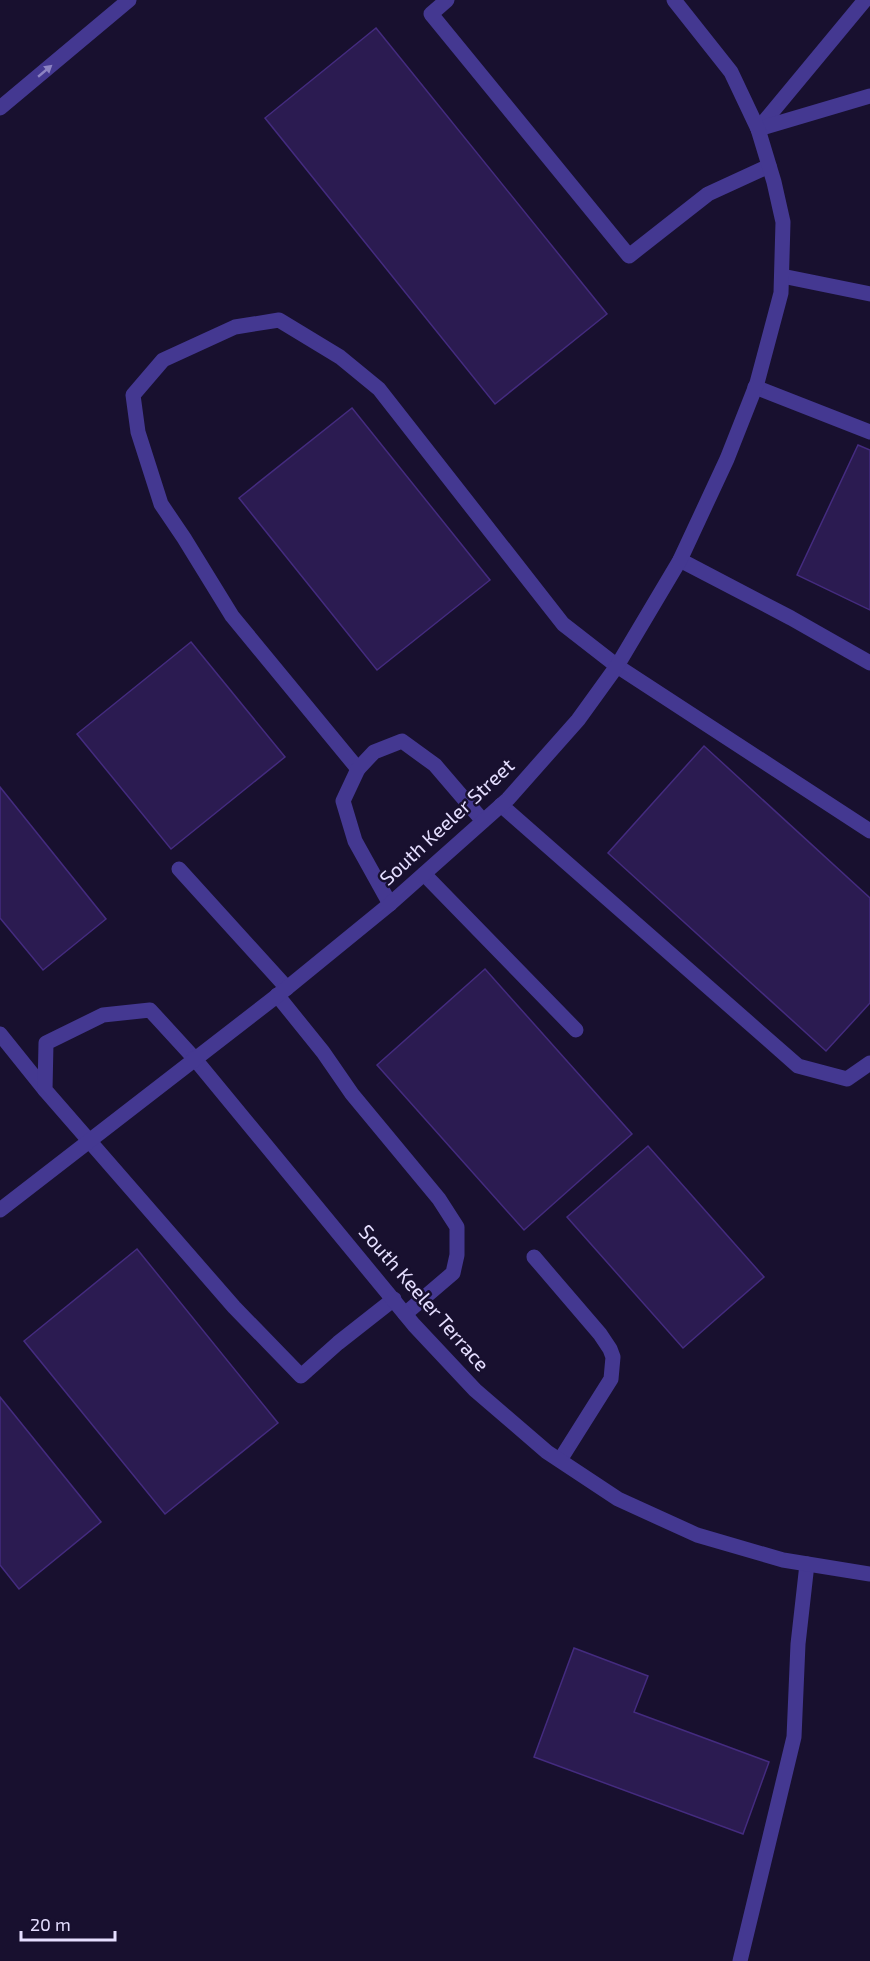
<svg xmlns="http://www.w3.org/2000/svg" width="870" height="1961" font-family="'Exo 2',sans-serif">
<rect width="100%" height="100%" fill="#18102f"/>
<g fill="#2b1b51" stroke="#442b7f" stroke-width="1.5">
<polygon points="376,28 607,314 495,404 265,118"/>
<polygon points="352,408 490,580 377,670 239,498"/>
<polygon points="858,445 870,450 870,610 797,575"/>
<polygon points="191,642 285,757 171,849 77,734"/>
<polygon points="704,746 870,898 870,1003 826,1051 608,853"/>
<polygon points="0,787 106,919 43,970 0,918"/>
<polygon points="485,969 632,1134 524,1230 377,1065"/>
<polygon points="648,1146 764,1277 683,1348 567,1217"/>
<polygon points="137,1249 278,1423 165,1514 24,1341"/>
<polygon points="0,1397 101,1522 19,1589 0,1565"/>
<polygon points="574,1648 648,1676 634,1712 769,1762 743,1834 534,1757"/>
</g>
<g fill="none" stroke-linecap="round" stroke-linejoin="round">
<g stroke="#443891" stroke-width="15">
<polyline points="447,0 431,14 629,256 708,194 769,166"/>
<polyline points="0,108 129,0"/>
<polyline points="758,129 865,0"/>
<polyline points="758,129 870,96"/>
<polyline points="782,276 870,294"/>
<polyline points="755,387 870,432"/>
<polyline points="680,560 791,618 870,663"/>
<polyline points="358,769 232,616 184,538 161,504 138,432 133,395 163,360 235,327 279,320 340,357 379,389 563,624 617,666 870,831"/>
<polyline points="501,805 798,1066 847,1079 870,1063"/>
<polyline points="179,869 287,988"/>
<polyline points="424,874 576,1030"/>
<polyline points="390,904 355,841 343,801 358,769 374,752 402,741 435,765 483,821"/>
<polyline points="277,995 323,1052 352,1094 439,1199 457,1227 457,1255 453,1273 405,1314"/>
<polyline points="0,1034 45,1090"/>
<polyline points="194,1058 150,1010 103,1015 46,1043 45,1090 234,1307 301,1376 338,1343 394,1299"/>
<polyline points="534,1257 600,1334 610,1349 613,1357 611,1379 560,1460"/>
<polyline points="740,1961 794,1737 798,1644 807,1564"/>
</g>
<g stroke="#443891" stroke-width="15">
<polyline points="194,1058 414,1325 475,1390 547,1452 618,1499 697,1535 783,1560 870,1574"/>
<polyline points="0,1210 287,988 390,904 508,799 578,720 617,666 680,560 727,459 757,383 781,293 783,222 774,182 758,129 731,72 674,0"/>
</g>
</g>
<defs><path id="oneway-solid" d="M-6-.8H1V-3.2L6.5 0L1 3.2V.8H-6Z" transform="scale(1.5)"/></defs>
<use fill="#8c83c2" href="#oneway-solid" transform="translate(45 71) rotate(-40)"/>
<g text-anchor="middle" stroke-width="5" stroke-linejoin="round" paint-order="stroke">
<g font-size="20" fill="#e5deff" stroke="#18102f">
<text transform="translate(447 822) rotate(-43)" y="7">South Keeler Street</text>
<text transform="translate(424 1298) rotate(49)" y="7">South Keeler Terrace</text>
</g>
</g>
<path d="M21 1931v9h94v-9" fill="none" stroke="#e5deff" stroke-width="3"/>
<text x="30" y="1931" font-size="18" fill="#e5deff" stroke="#18102f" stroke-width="4.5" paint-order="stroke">20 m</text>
</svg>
